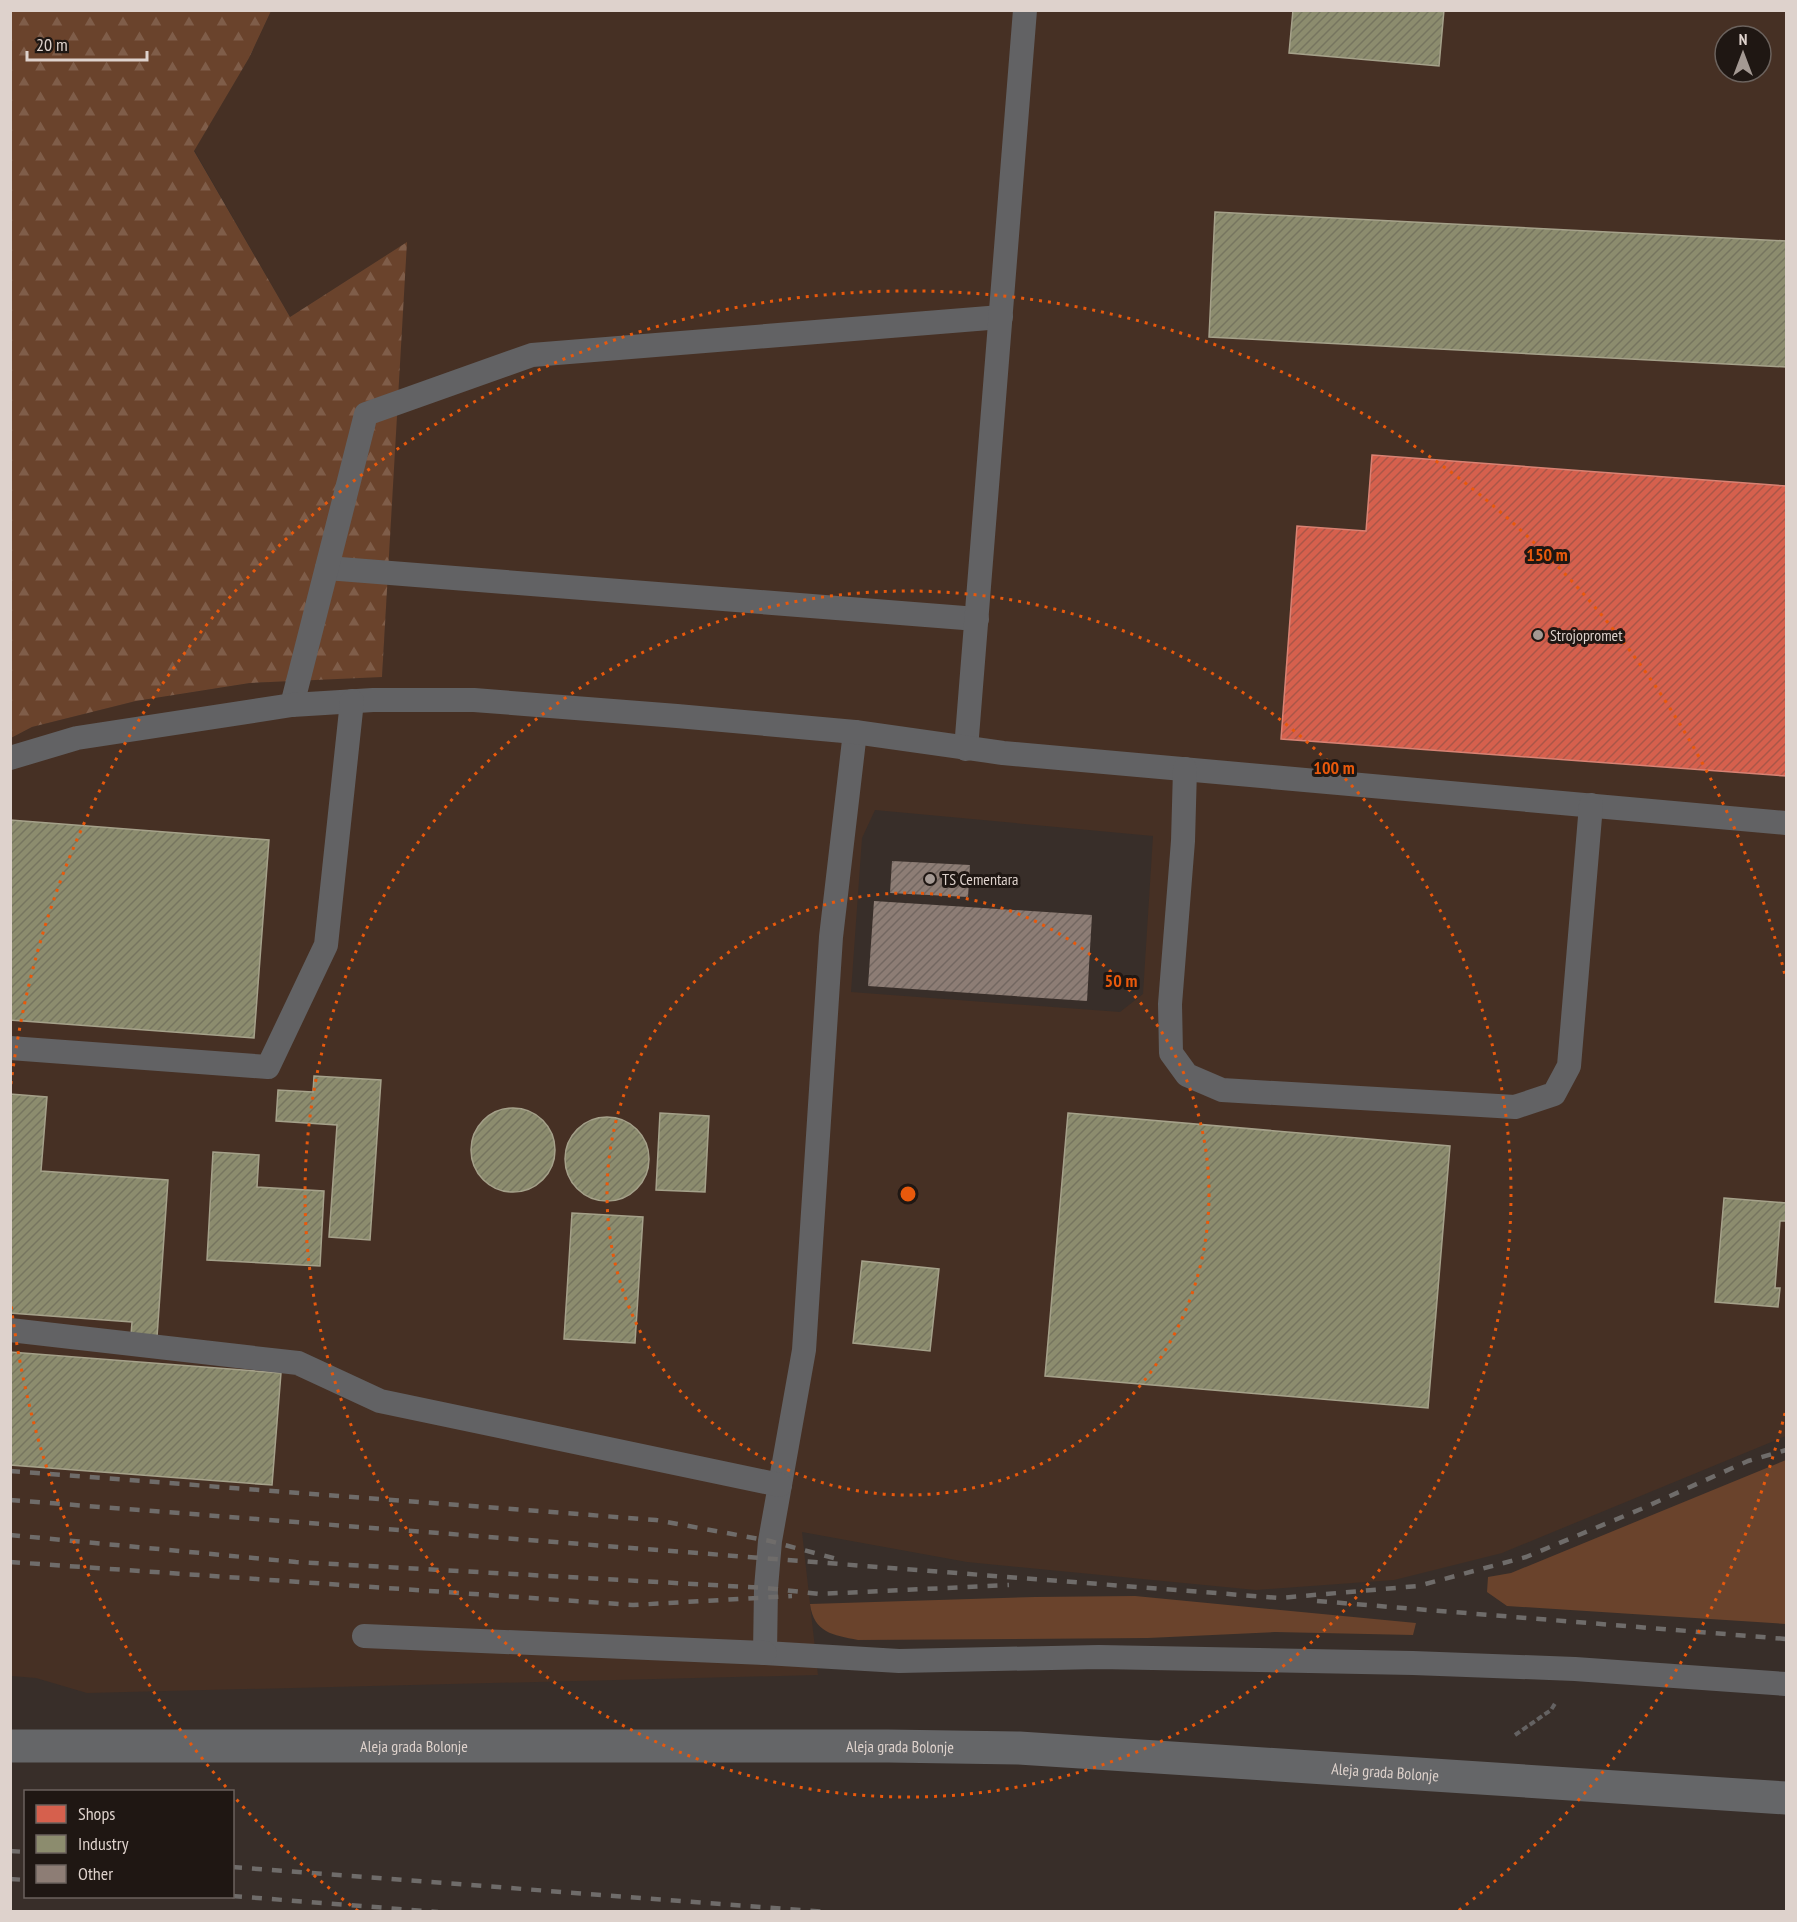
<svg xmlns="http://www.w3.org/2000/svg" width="1797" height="1922" font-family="'PT Sans Narrow',sans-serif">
<defs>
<pattern id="forest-firs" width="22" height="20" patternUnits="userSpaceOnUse" patternTransform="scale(1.5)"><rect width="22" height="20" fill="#6a432c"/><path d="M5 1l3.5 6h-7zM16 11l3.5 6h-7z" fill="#7f5d49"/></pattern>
<pattern id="shops-hatch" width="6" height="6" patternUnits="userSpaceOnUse" patternTransform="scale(1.5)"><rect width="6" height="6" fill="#d6604d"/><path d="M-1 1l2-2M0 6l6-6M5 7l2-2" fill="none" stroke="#aa5648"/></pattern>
<pattern id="industry-hatch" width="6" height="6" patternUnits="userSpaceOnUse" patternTransform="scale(1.5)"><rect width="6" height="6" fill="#8c8c6e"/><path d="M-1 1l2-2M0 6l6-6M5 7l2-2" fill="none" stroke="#76755f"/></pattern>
<pattern id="building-hatch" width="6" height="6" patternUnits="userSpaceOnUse" patternTransform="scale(1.5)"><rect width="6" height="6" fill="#8d7d75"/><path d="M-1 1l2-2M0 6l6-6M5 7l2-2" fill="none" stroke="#736761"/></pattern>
</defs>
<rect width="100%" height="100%" fill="#382e29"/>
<path fill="#463024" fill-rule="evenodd" d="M271,11H1786V1436L1502,1553L1394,1580L1256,1590L967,1562L802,1532L818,1675L87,1693L36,1678L11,1676V738L32,727L136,701L250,683L382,676L406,243L290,317L194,150L249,58ZM1725,36H1761V72H1725ZM875,810L1153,836L1143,994L1120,1012L851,992L862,838Z"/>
<g fill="#6a432c">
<polygon points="1786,1460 1786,1624 1507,1606 1487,1592 1488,1577 1511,1573"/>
<path d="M1135,1596L1416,1623L1413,1635L1275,1632L1148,1638L858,1640C833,1635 814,1633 810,1604L1035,1597Z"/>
</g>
<polygon fill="url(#forest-firs)" points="11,11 271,11 249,58 194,151 290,317 407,242 382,677 250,683 136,701 32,727 11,738"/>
<polygon fill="url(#shops-hatch)" stroke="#d88273" stroke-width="1.5" points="1372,455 1786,486 1786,776 1281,739 1297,526 1366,531"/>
<g fill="url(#industry-hatch)" stroke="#a5a18a" stroke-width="1.5">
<polygon points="1293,10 1444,10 1439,66 1289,53"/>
<polygon points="1215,212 1786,241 1786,367 1209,337"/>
<polygon points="10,820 269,840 254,1038 10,1020"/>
<polygon points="314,1076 381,1080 370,1240 329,1237 337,1125 276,1121 278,1090 313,1092"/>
<polygon points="10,1094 47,1097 41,1171 168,1180 157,1337 131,1335 132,1322 10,1313"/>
<circle cx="513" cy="1150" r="42"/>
<polygon points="660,1113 709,1116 705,1192 656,1190"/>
<polygon points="1068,1113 1450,1146 1428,1408 1045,1376"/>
<circle cx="607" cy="1159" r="42"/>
<polygon points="213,1152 259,1155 257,1187 324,1191 320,1266 207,1260"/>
<polygon points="1724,1198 1786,1203 1786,1221 1780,1221 1775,1288 1780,1288 1778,1307 1715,1302"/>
<polygon points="572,1213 643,1217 635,1343 564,1339"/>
<polygon points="862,1261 939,1269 930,1351 853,1343"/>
<polygon points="10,1352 281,1373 272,1485 10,1465"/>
</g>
<g fill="url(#building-hatch)">
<polygon points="892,861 970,865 968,897 890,893"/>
<polygon points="874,901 1092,915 1087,1001 868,986"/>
</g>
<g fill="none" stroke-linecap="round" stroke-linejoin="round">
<polyline stroke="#646262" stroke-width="4" stroke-dasharray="6 3" stroke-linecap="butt" points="1515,1735 1551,1710 1556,1702"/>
<g stroke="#626264" stroke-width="24">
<polyline points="327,568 977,619"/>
<polyline points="292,705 366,414 532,355 1001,317"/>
<polyline points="855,732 831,937 804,1350 770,1541 766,1588 765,1653 899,1661 1099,1657 1413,1663 1575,1669 1786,1684"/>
<polyline points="966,749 1025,10"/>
<polyline points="10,758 77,738 292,705 373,700 474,700 677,716 855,732 1003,753 1786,823"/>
<polyline points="1185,769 1183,841 1170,1004 1171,1053 1187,1075 1222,1090 1515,1107 1554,1094 1569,1066 1591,805"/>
<polyline points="10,1048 268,1067 326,945 352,701"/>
<polyline points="10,1330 298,1363 380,1401 780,1485"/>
<polyline points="364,1636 765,1653"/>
</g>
<path stroke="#656668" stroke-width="33" id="s1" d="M10,1746H888L1019,1748L1786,1798"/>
<g stroke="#6f6c6a" stroke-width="4.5" stroke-dasharray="10 10" stroke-linecap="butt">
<polyline points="10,1471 656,1520 770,1541 837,1559"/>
<polyline points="10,1500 1280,1598 1418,1586 1526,1557 1641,1509 1748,1461 1786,1450"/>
<polyline points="10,1535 296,1562 766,1588 819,1594 1009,1585"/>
<polyline points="10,1562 633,1605 792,1596"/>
<polyline points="1317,1601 1786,1639"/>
<polyline points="10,1851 26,1852"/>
<polyline points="232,1867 827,1912"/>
<polyline points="10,1879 26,1880"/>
<polyline points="232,1896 438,1912"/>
</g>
</g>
<g fill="none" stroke="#e8590c" stroke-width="3" stroke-dasharray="3 6">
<circle cx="908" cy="1194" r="301"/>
<circle cx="908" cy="1194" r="603"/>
<path d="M1785 1413A904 904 0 0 1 1458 1911M358 1911A904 904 0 0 1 236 1799M226 1787A904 904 0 0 1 11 1304M11 1084A904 904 0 0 1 1785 975"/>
</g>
<g fill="#a49993" stroke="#1f1713" stroke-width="2">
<circle cx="1538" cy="635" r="6"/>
<circle cx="930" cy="879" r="6"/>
</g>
<g text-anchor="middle" stroke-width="6" stroke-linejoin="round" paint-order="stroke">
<g font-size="16" fill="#ded2cc" stroke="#1f1713" text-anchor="start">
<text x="1550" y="641">Strojopromet</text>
<text x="942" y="885">TS Cementara</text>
</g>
<g font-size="16" fill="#ded2cc" stroke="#1f1713">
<text dy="6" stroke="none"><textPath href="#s1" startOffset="404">Aleja grada Bolonje</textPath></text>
<text dy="6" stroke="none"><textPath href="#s1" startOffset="890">Aleja grada Bolonje</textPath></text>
<text dy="6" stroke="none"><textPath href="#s1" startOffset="1376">Aleja grada Bolonje</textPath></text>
</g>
</g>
<circle cx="908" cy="1194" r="9" fill="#e8590c" stroke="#1f1713" stroke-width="3"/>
<g font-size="18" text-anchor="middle" font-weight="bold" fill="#e8590c" stroke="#1f1713" stroke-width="6" stroke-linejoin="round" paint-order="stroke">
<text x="1547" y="561">150 m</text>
<text x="1334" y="774">100 m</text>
<text x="1121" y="987">50 m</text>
</g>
<rect width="1797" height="1922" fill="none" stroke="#ded2cc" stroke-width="24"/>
<rect x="24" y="1790" width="210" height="108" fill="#1f1713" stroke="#6b625d" stroke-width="1.5"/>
<rect x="36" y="1805" width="30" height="18" fill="#d6604d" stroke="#6b625d" stroke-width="1.5"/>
<text x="78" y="1820" font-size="18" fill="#ded2cc">Shops</text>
<rect x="36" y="1835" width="30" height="18" fill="#8c8c6e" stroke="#6b625d" stroke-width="1.5"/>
<text x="78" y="1850" font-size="18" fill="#ded2cc">Industry</text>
<rect x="36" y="1865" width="30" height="18" fill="#8d7d75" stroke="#6b625d" stroke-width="1.5"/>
<text x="78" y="1880" font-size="18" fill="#ded2cc">Other</text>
<g transform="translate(1743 54)"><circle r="28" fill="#1f1713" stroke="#6b625d" stroke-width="1.5"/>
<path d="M0-4.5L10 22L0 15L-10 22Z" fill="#a49993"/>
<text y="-9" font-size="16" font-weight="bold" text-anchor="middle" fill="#ded2cc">N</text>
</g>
<path d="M27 51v9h120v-9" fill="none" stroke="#ded2cc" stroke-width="3"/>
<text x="36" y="51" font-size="18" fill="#ded2cc" stroke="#1f1713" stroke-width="4.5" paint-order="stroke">20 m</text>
</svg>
